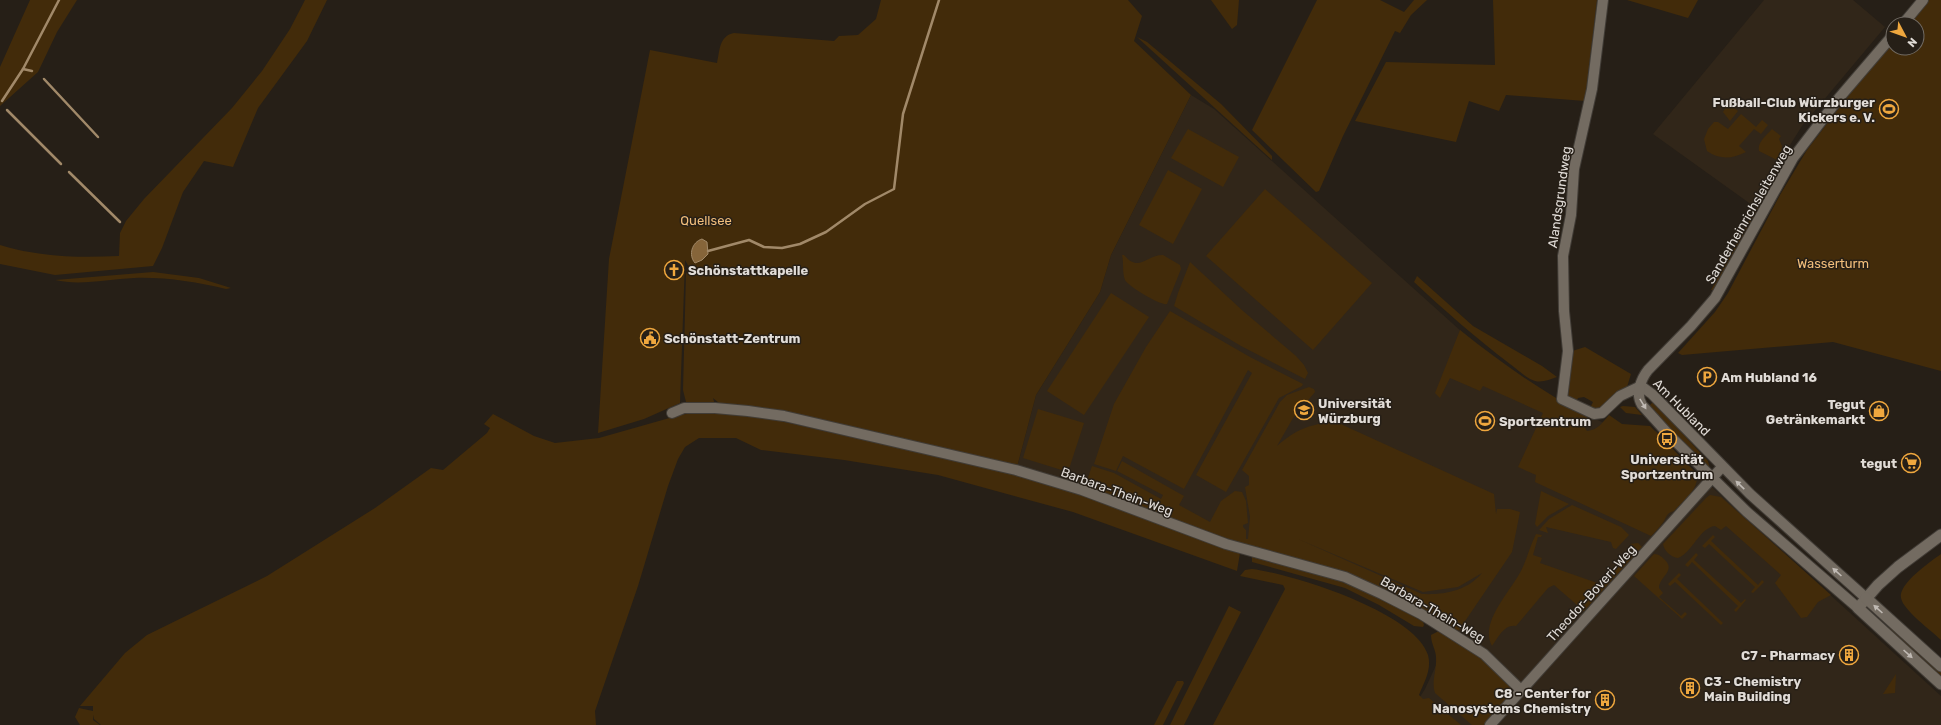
<svg xmlns="http://www.w3.org/2000/svg" width="1941" height="725" font-family="Rubik,sans-serif">
<rect width="100%" height="100%" fill="#261f17"/>
<g fill="#312619">
<polygon points="1764,0 1853,0 1885,27 1802,126 1752,205 1653,134"/>
<polygon points="1191,95 1214,109 1462,332 1492,363 1545,395 1606,424 1633,426 1656,431 1691,468 1941,696 1941,725 1402,725 1425,689 1452,631 1426,612 1391,591 1343,573 1017,467 1036,395 1100,292 1111,255"/>
</g>
<g fill="#422b0a" fill-rule="evenodd">
<polygon points="30,0 77,0 57,32 38,72 0,106 0,67"/>
<path d="M305,0H327L307,41L258,108L233,167L204,161L183,192L162,248L153,266L55,275L0,264V245C39,257 78,258 119,256L120,233L126,221L144,199L232,108L262,71L290,29Z"/>
<path d="M881,0H1128L1142,16L1134,41L1191,95L1111,255L1100,292L1036,395L1017,467L873,431L782,411L719,403L713,398L715,405L690,404L686,402L683,390L686,274L689,267L685,260L680,403L644,419L598,433L609,259L650,50L717,63C720,50 719,36 734,33L834,41L839,36L858,35L876,19Z"/>
<polygon points="1211,0 1239,0 1237,25 1232,29"/>
<polygon points="1317,0 1380,0 1404,12 1414,0 1427,0 1411,15 1400,33 1395,31 1343,136 1319,191 1316,192 1252,130"/>
<polygon points="1493,0 1597,0 1585,101 1506,95 1499,111 1469,101 1456,142 1355,121 1386,62 1495,65"/>
<polygon points="1627,0 1698,0 1688,18"/>
<polygon points="1928,0 1941,0 1941,371 1833,342 1682,355 1678,353 1715,312 1728,293 1780,195 1807,150 1855,87 1893,42 1893,48 1917,48 1917,24 1908,24"/>
<polygon points="1137,37 1147,42 1221,104 1272,156 1272,160"/>
<polygon points="1728,103 1738,111 1730,121 1723,112"/>
<path d="M1741,114L1756,127L1762,120L1768,125L1761,134L1754,129L1739,146L1746,152C1732,159 1720,160 1707,151L1704,139L1708,129L1714,122H1718L1728,129Z"/>
<polygon points="1188,129 1239,157 1223,187 1171,158"/>
<path d="M1772,129L1781,136L1779,139L1782,146L1779,161L1759,151C1757,142 1767,135 1772,129Z"/>
<polygon points="1168,170 1202,189 1173,244 1139,225"/>
<polygon points="1773,177 1772,183 1714,290 1711,290"/>
<polygon points="1265,189 1372,283 1313,350 1206,256"/>
<path d="M1122,255H1124C1139,273 1146,255 1163,255L1180,265L1181,269L1167,304C1161,306 1128,286 1125,280C1122,272 1124,263 1122,255Z"/>
<polygon points="1190,262 1243,311 1296,356 1304,365 1308,373 1305,379 1241,346 1174,306 1178,293"/>
<path d="M153,272L199,278L231,288L226,289C196,282 166,277 134,278C108,279 80,286 55,280Z"/>
<path d="M1417,276L1473,326L1542,366L1557,377C1550,379 1543,383 1535,381C1527,379 1517,369 1510,364C1476,338 1445,311 1414,282Z"/>
<polygon points="1111,293 1149,317 1084,415 1047,391"/>
<polygon points="1170,311 1250,357 1303,384 1302,386 1279,398 1226,492 1196,475 1252,373 1248,370 1184,489 1123,456 1116,471 1094,464 1114,404 1146,347"/>
<path d="M1460,330C1500,362 1539,390 1585,414L1588,419L1585,428L1587,431C1598,430 1602,423 1609,415L1622,424L1650,426L1696,473C1701,488 1683,501 1674,511C1665,513 1666,520 1661,525C1658,529 1655,532 1651,536L1535,482L1536,475L1518,467L1543,413L1483,386L1480,391L1450,378L1440,398L1435,393Z"/>
<polygon points="1585,347 1631,374 1627,387 1599,410 1590,408 1593,402 1584,397 1578,398 1575,403 1568,400 1564,387 1569,352"/>
<path d="M1309,387L1314,389L1315,392L1293,418L1277,446C1298,428 1307,426 1334,421L1494,494L1496,514L1497,509H1510L1520,512L1512,552L1459,630L1456,631L1391,591L1343,573L1233,542L1085,486L1092,466L1114,473L1161,499L1163,495L1117,471L1122,461L1184,496L1179,505L1210,522L1221,501L1235,491L1242,492L1246,501L1248,523L1243,525V527L1246,530V539H1248L1250,517L1245,487L1249,485V476L1242,470L1280,402L1287,395ZM1298,539L1423,592L1458,587L1482,573C1467,591 1444,595 1422,594Z"/>
<polygon points="1653,402 1708,461 1710,469 1693,454 1649,406"/>
<polygon points="1623,406 1635,407 1642,415 1626,413 1620,407"/>
<polygon points="1038,409 1084,423 1068,472 1023,458"/>
<polygon points="699,412 737,414 776,420 1017,475 1070,491 1240,553 1237,571 1073,512 938,475 844,460 761,450 736,438 699,438 685,447 678,459 668,486 638,586 595,711 596,725 101,725 94,719 93,715 93,720 100,725 80,725 75,717 79,708 93,711 93,706 80,706 125,653 147,635 267,576 375,508 431,468 443,470 487,433 490,428 484,424 493,414 534,436 555,443 599,438 680,415"/>
<polygon points="1541,491 1569,504 1548,516 1537,527 1535,524"/>
<path d="M1710,495L1721,497L1831,595L1818,602L1807,617L1801,618L1775,583L1781,575L1726,526L1721,530L1715,526C1699,528 1693,552 1678,558C1671,557 1664,551 1663,544L1706,498Z"/>
<polygon points="1572,505 1621,527 1629,535 1616,549 1613,548 1611,542 1546,527 1548,533 1539,530 1549,519"/>
<path d="M1536,534L1542,535L1541,537H1538L1533,555L1542,558L1540,563L1603,585L1602,576L1609,577L1619,566L1613,564L1617,560L1621,563L1634,548L1630,544L1638,543L1642,547L1584,611L1554,585L1548,588L1516,626C1504,624 1498,638 1492,646C1479,623 1510,592 1521,571C1527,559 1530,546 1536,534Z"/>
<polygon points="1713,535 1715,537 1711,541 1758,585 1762,580 1764,582 1753,593 1751,592 1755,587 1709,544 1705,548 1702,546"/>
<polygon points="1696,553 1698,555 1694,560 1741,603 1745,599 1746,600 1736,612 1734,610 1738,606 1692,562 1688,567 1685,565"/>
<path d="M1654,554C1659,554 1662,557 1665,560C1676,571 1659,577 1659,588L1663,593L1659,597L1681,616L1685,612L1687,614L1682,619L1634,576Z"/>
<path d="M1941,554V640C1932,631 1903,610 1901,598C1898,584 1930,562 1941,554Z"/>
<path d="M1252,557C1265,557 1279,564 1291,567C1342,580 1378,593 1423,622L1424,625L1423,627L1414,626L1379,605L1345,588L1252,562Z"/>
<path d="M1252,569C1292,574 1415,612 1428,655C1432,670 1424,682 1419,695L1423,699L1429,698L1461,725H1213L1285,589L1283,585L1240,576L1245,570Z"/>
<polygon points="1679,573 1681,575 1677,579 1723,623 1721,625 1675,582 1670,586 1668,584"/>
<polygon points="1229,606 1241,612 1184,725 1170,725"/>
<polygon points="1890,626 1941,672 1941,679 1886,630"/>
<path d="M1439,631L1480,657L1515,689L1514,692L1486,725H1472L1435,693C1431,681 1437,670 1436,657C1436,650 1431,644 1431,635Z"/>
<polygon points="1896,674 1895,693 1883,694"/>
<polygon points="1177,681 1183,681 1184,683 1163,725 1154,725"/>
</g>
<path fill="#86653a" stroke="#a18969" d="M702,239L707,242L708,254L702,260L695,263C688,255 692,242 702,239Z"/>
<g fill="none" stroke-linecap="round" stroke-linejoin="round">
<g stroke="#a18969" stroke-width="2.5">
<polyline points="23,69 32,71"/>
<polyline points="44,79 98,137"/>
<polyline points="2,101 23,69 59,0"/>
<polyline points="7,110 61,164"/>
<polyline points="69,172 120,222"/>
<polyline points="708,251 749,240 764,247 782,248 800,244 826,232 865,204 894,189 903,114 939,0"/>
</g>
<g stroke="#413c36" stroke-width="12">
<g id="minor">
<polyline points="1603,0 1592,89 1574,169 1571,215 1563,256 1564,311 1568,351 1562,399 1594,414 1602,413 1620,396 1641,386"/>
<polyline points="1903,24 1923,0"/>
<polyline points="1641,386 1652,394 1750,494 1866,598"/>
<polyline points="672,413 684,408 715,408 748,411 784,416 1016,470 1082,490 1226,544 1345,577 1382,594 1421,614 1484,654 1521,690"/>
<path d="M1858,608L1747,512L1670,436L1642,405C1635,394 1641,379 1648,370L1691,326L1715,298L1793,158L1839,98L1893,35"/>
<polyline points="1490,725 1722,467"/>
</g>
</g>
<g stroke="#413c36" stroke-width="13">
<g id="tertiary">
<polyline points="1941,535 1898,567 1878,585 1858,608 1941,684"/>
<polyline points="1866,598 1941,666"/>
</g>
</g>
<use href="#minor" stroke="#736b61" stroke-width="10"/>
<use href="#tertiary" stroke="#736b61" stroke-width="11"/>
</g>
<defs><path id="oneway-solid" d="M-6-.8H1V-3.2L6.5 0L1 3.2V.8H-6Z"/></defs>
<g fill="#c0bab4">
<use href="#oneway-solid" transform="translate(1643 404) rotate(58)"/>
<use href="#oneway-solid" transform="translate(1740 485) rotate(-136)"/>
<use href="#oneway-solid" transform="translate(1837 572) rotate(-138)"/>
<use href="#oneway-solid" transform="translate(1878 609) rotate(-138)"/>
<use href="#oneway-solid" transform="translate(1908 654) rotate(42)"/>
</g>
<defs>
<g id="stadium-ring" transform="scale(1)"><circle r="9.5" fill="#261f17" stroke="#efa73e" stroke-width="1.5"/><path d="M0-5a6.5 5 0 1 0 0 10a6.5 5 0 1 0 0-10ZM-3.5-1.8h7v3.6h-7Z" fill="#efa73e"/></g>
<g id="church-ring" transform="scale(1)"><circle r="9.5" fill="#261f17" stroke="#efa73e" stroke-width="1.5"/><path d="M-1.2-6h2.4v3.5h3.3v2.4h-3.3V6h-2.4V-.1h-3.3v-2.4h3.3Z" fill="#efa73e"/></g>
<g id="civic-ring" transform="scale(1)"><circle r="9.5" fill="#261f17" stroke="#efa73e" stroke-width="1.5"/><path d="M-.6-6.5H3V-4.5H.6V-3L4-1V1h2V6H-6V1h2V-1L-.6-3ZM-1.2 2.5V6h2.4V2.5Z" fill="#efa73e"/></g>
<g id="parking-ring" transform="scale(1)"><circle r="9.5" fill="#261f17" stroke="#efa73e" stroke-width="1.5"/><path d="M-3.5-5.5H1a3.5 3.5 0 0 1 0 7H-1V5.5H-3.5ZM-1-3.4V-.6H.8a1.4 1.4 0 0 0 0-2.8Z" fill="#efa73e"/></g>
<g id="university-ring" transform="scale(1)"><circle r="9.5" fill="#261f17" stroke="#efa73e" stroke-width="1.5"/><path d="M0-5L7-2L0 1L-7-2ZM-4 1L0 2.5L4 1V4Q0 6-4 4Z" fill="#efa73e"/></g>
<g id="shop-ring" transform="scale(1)"><circle r="9.5" fill="#261f17" stroke="#efa73e" stroke-width="1.5"/><path d="M-5-2.5h2.3a2.7 3.5 0 0 1 5.4 0H5L5.5 6h-11ZM-1.5-2.5h3a1.5 2.3 0 0 0-3 0Z" fill="#efa73e"/></g>
<g id="bus-ring" transform="scale(1)"><circle r="9.5" fill="#261f17" stroke="#efa73e" stroke-width="1.5"/><path d="M-5-6H5V4H4V6H2V4H-2V6H-4V4H-5ZM-3.5-4V0h7V-4ZM-3.5 1.2v1.5H-2V1.2ZM2 1.2v1.5H3.5V1.2Z" fill="#efa73e"/></g>
<g id="supermarket-ring" transform="scale(1)"><circle r="9.5" fill="#261f17" stroke="#efa73e" stroke-width="1.5"/><path d="M-6-5.5h2.5l.6 2H6L4.5 2H-2.5L-4.4-4H-6ZM-1.5 3.2a1.3 1.3 0 1 0 .1 0ZM3 3.2a1.3 1.3 0 1 0 .1 0Z" fill="#efa73e"/></g>
<g id="building-ring" transform="scale(1)"><circle r="9.5" fill="#261f17" stroke="#efa73e" stroke-width="1.5"/><path d="M-4-6H4V6H1V3H-1V6H-4ZM-2.5-4.3h1.7v1.8h-1.7ZM.8-4.3h1.7v1.8H.8ZM-2.5-1h1.7V.8h-1.7ZM.8-1h1.7V.8H.8Z" fill="#efa73e"/></g>
</defs>
<g fill-rule="evenodd">
<use href="#stadium-ring" x="1889" y="109"/>
<use href="#church-ring" x="674" y="270"/>
<use href="#civic-ring" x="650" y="338"/>
<use href="#parking-ring" x="1707" y="377"/>
<use href="#university-ring" x="1304" y="410"/>
<use href="#shop-ring" x="1879" y="411"/>
<use href="#stadium-ring" x="1485" y="421"/>
<use href="#bus-ring" x="1667" y="439"/>
<use href="#supermarket-ring" x="1911" y="463"/>
<use href="#building-ring" x="1849" y="655"/>
<use href="#building-ring" x="1690" y="688"/>
<use href="#building-ring" x="1605" y="700"/>
</g>
<g text-anchor="middle" stroke-width="3" stroke-linejoin="round" paint-order="stroke">
<g font-size="13" font-weight="bold" fill="#e1dcd7" stroke="#261f17" text-anchor="start">
<text x="1875" y="107" text-anchor="end">Fußball-Club Würzburger<tspan x="1875" dy="15">Kickers e. V.</tspan></text>
<text x="688" y="275">Schönstattkapelle</text>
<text x="664" y="343">Schönstatt-Zentrum</text>
<text x="1721" y="382">Am Hubland 16</text>
<text x="1318" y="408">Universität<tspan x="1318" dy="15">Würzburg</tspan></text>
<text x="1865" y="409" text-anchor="end">Tegut<tspan x="1865" dy="15">Getränkemarkt</tspan></text>
<text x="1499" y="426">Sportzentrum</text>
<text x="1667" y="464" text-anchor="middle">Universität<tspan x="1667" dy="15">Sportzentrum</tspan></text>
<text x="1897" y="468" text-anchor="end">tegut</text>
<text x="1835" y="660" text-anchor="end">C7 - Pharmacy</text>
<text x="1704" y="686">C3 - Chemistry<tspan x="1704" dy="15">Main Building</tspan></text>
<text x="1591" y="698" text-anchor="end">C8 - Center for<tspan x="1591" dy="15">Nanosystems Chemistry</tspan></text>
</g>
<g font-size="13" fill="#e1dcd7" stroke="#261f17">
<text transform="translate(1559 197) rotate(-82)" y="5">Alandsgrundweg</text>
<text transform="translate(1748 214) rotate(-60)" y="5">Sanderheinrichsleitenweg</text>
<text transform="translate(1682 407) rotate(45)" y="5">Am Hubland</text>
<text transform="translate(1117 491) rotate(20)" y="5">Barbara-Thein-Weg</text>
<text transform="translate(1591 593) rotate(-48)" y="5">Theodor-Boveri-Weg</text>
<text transform="translate(1433 609) rotate(30)" y="5">Barbara-Thein-Weg</text>
</g>
<g font-size="13" fill="#f2be7b" stroke="#261f17">
<text x="706" y="225">Quellsee</text>
<text x="1833" y="268">Wasserturm</text>
</g>
</g>
<g transform="translate(1905 36) rotate(131)"><circle r="19" fill="#261f17" stroke="#716b64"/>
<path d="M0-3L7 15L0 10L-7 15Z" fill="#efa73e"/>
<text y="-6" font-size="11" font-weight="bold" text-anchor="middle" fill="#e1dcd7">N</text>
</g>
</svg>
